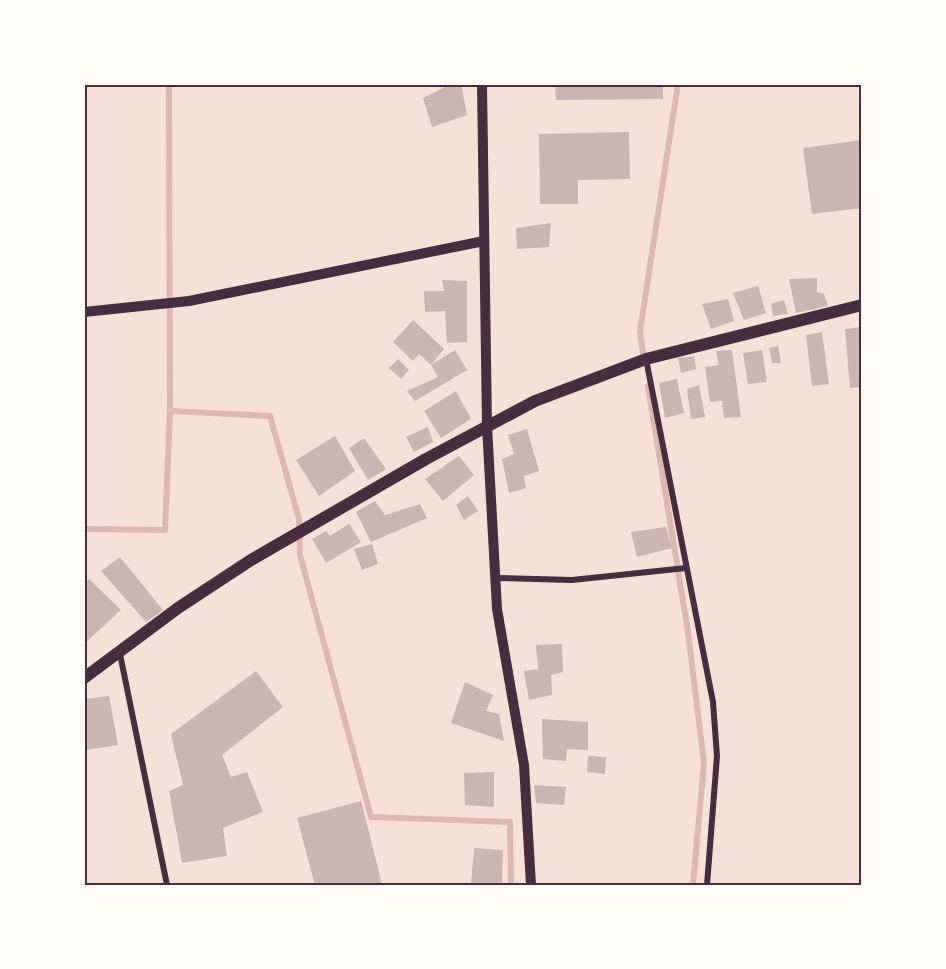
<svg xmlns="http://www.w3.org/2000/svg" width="946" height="969" font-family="'Varela Round',sans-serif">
<rect width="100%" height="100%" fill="#f7e1d7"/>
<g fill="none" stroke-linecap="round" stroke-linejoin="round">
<g stroke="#dcb8b0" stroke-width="6">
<polyline points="169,84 170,411 270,416 299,519 300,555 371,817 510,822 511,885"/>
<polyline points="644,361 640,331 678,84"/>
<polyline points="648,386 688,632 704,763 693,885"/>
<polyline points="84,529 165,530 170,411"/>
</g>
</g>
<g fill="#ccb4b1">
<polygon points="451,84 461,84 467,115 432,127 423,98"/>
<polygon points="555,84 663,84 663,99 556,100"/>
<polygon points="629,132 630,179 578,180 578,204 540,204 539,134"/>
<polygon points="862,140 862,208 812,214 803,148"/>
<polygon points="551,223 549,247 517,249 516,228"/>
<polygon points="817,278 817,292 824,294 828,306 796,313 789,279"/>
<polygon points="442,280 467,281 467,342 447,343 445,311 425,312 424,291 444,291"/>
<polygon points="758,286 766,313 744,320 733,293"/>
<polygon points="728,299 734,321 711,329 702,304"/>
<polygon points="784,300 788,314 773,316 771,304"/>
<polygon points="413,320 444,349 431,365 419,354 413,361 393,342"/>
<polygon points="862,327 862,387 850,388 845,329"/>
<polygon points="822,332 829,384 812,386 806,335"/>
<polygon points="778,346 781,363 772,363 769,348"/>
<polygon points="455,350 467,370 415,401 407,391 438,377 431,365"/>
<polygon points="732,350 741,417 724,418 722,401 710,402 705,367 719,365 716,351"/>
<polygon points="762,350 767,382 748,384 743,353"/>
<polygon points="694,356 696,369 681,373 678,358"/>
<polygon points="398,359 409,370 401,379 389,368"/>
<polygon points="677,379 684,413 665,418 659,383"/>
<polygon points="699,385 705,417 691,419 687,389"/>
<polygon points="456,391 471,419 441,438 424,411"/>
<polygon points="428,427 433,442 414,452 406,437"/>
<polygon points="527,429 539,471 524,476 526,488 509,493 502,459 514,454 508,435"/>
<polygon points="335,436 355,471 319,496 296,460"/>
<polygon points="364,438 386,469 368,480 349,448"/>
<polygon points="459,456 474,475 443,501 425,479"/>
<polygon points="468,496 478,511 464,520 456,505"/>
<polygon points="375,501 385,515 420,504 427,518 371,542 356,512"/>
<polygon points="349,524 361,542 326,563 312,539 326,531 330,536"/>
<polygon points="666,527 672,548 637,557 631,532"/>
<polygon points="372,544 378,564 362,570 354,549"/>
<polygon points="120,557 163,610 146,622 101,571"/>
<polygon points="89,579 121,610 84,644 84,584"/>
<polygon points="562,644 563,672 551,675 552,695 529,700 524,671 538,669 536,645"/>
<polygon points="256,671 283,707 222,755 231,777 247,772 263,812 223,828 227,856 182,863 169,791 183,785 171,734"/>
<polygon points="465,682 493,695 486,711 499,714 504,741 451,723"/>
<polygon points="109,696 118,745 86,750 84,699"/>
<polygon points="542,719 588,722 588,750 567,749 566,761 543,759"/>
<polygon points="588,756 606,757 605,774 587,772"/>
<polygon points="494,772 494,807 465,805 464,773"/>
<polygon points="534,785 566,787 564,805 536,803"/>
<polygon points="361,801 382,885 315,885 297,818"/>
<polygon points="474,848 503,850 502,885 471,885"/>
</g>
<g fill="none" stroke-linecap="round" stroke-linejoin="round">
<g stroke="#4a2c40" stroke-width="6">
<polyline points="646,359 713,702 717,756 707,885"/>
<polyline points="496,578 572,580 686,568"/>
<polyline points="120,654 167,885"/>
</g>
<g stroke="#4a2c40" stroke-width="10">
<polyline points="482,84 487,426 497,609 524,765 531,885"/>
<polyline points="84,312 189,301 484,241"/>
</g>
<polyline stroke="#4a2c40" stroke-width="12" points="84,678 178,608 251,560 426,459 535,401 646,359 862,305"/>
</g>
<rect width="946" height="969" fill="none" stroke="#fffaf5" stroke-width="171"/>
<rect x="86" y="86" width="774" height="798" fill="none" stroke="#4a2c40" stroke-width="2"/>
</svg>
